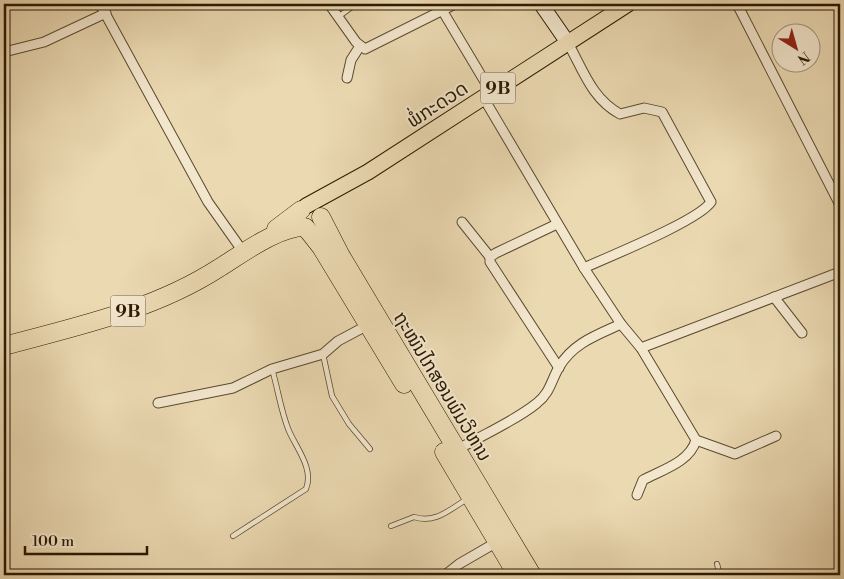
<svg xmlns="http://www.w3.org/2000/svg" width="844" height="579" font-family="'Libre Bodoni','Noto Sans Lao',serif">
<rect width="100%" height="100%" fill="#ebd9b2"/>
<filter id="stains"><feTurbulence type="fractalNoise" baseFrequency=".004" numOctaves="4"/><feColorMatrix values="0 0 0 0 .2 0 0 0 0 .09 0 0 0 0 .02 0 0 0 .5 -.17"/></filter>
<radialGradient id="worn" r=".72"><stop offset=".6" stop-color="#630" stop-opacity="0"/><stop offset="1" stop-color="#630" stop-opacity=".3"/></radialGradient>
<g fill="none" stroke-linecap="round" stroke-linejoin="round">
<g stroke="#5b4a2e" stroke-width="6">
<g id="lane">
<polyline points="338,17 356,4"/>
<polyline points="323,354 332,396 349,424 370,449"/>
<path d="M391,526L414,517C435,524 449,510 467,499"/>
<path d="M233,536L306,489C314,469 297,449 289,431C281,412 278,389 272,369"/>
<polyline points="717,564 720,575"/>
</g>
</g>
<g stroke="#5b4a2e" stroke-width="11">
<g id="street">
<polyline points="100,4 208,202 244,253"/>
<polyline points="329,4 356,42 365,49 455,4"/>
<polyline points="737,4 840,205"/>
<polyline points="442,10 491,92"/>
<path d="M568,43C583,70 592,99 620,114L644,108L662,112L711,202C698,221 610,256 584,268"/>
<polyline points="4,52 44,42 106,13"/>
<polyline points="347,78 351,60 360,46"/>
<polyline points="483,97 584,268 621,324 641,348 696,440 735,454 776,436"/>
<polyline points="462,222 490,257"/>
<polyline points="557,224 496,253 490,257 490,262 559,368"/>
<polyline points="774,297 802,333"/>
<polyline points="641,348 840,272"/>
<polyline points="158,403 233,388 272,369 323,354 338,341 368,325"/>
<path d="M457,450C480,436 517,420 537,403C550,393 551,381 559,367C573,343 597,335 621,324"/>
<path d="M637,495L643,480C662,470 690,462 696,440"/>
<polyline points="445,575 459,564 497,542"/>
</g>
</g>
<g stroke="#2b1a02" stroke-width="16">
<polyline id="secondary" points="541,4 568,43"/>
</g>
<g stroke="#2b1a02" stroke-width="17">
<polyline id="primary" points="306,206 368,172 628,4"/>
</g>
<g stroke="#2b1a02" stroke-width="19">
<g id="highway">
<polyline points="321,217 341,256 532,575"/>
<polyline points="306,228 321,247 404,384"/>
<polyline points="276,229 301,210"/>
<path d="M4,346C78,326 154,310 219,268C242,254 277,227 305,227"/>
<polyline points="444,452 517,575"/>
</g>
</g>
<use href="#lane" stroke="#f2e6cd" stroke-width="4.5"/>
<use href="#street" stroke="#f2e6cd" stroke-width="9"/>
<use href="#secondary" stroke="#f2e6cd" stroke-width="14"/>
<use href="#primary" stroke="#ebd9b2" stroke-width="15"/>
<use href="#highway" stroke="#ebd9b2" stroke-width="18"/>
</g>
<g text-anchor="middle" stroke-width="4" stroke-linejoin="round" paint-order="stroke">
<g fill="#f2e6cd" stroke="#67573f" stroke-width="1">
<rect x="480.5" y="72.5" width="35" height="31" rx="4"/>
<rect x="110.5" y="295.5" width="35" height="31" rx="4"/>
</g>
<g font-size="18" font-weight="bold" fill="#2b1a02">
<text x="498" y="94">9B</text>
<text x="128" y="317">9B</text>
</g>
<g font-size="19" fill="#2b1a02" stroke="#f2e6cd">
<text transform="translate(437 104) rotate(-33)" y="7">ພໍ່ກະດວດ</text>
<text transform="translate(443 386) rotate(59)" y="7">ຖະໜົນໄກສອນພົມວິຫານ</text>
</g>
</g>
<rect width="844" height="579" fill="none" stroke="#ebd9b2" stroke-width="20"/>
<rect x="5" y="5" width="834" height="569" fill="none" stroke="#2b1a02" stroke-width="2.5"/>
<rect x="10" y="10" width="824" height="559" fill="none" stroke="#2b1a02"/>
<g transform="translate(796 48) rotate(143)"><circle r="24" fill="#f2e6cd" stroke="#a2947c"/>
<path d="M0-4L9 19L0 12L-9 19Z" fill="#8f2418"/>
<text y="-8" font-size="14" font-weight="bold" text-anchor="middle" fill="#2b1a02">N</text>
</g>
<path d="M25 546v8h122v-8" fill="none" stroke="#2b1a02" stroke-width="2.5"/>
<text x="32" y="546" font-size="15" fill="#2b1a02" stroke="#f2e6cd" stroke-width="4" paint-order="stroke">100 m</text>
<rect width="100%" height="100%" filter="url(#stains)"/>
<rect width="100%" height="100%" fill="url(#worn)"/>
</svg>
